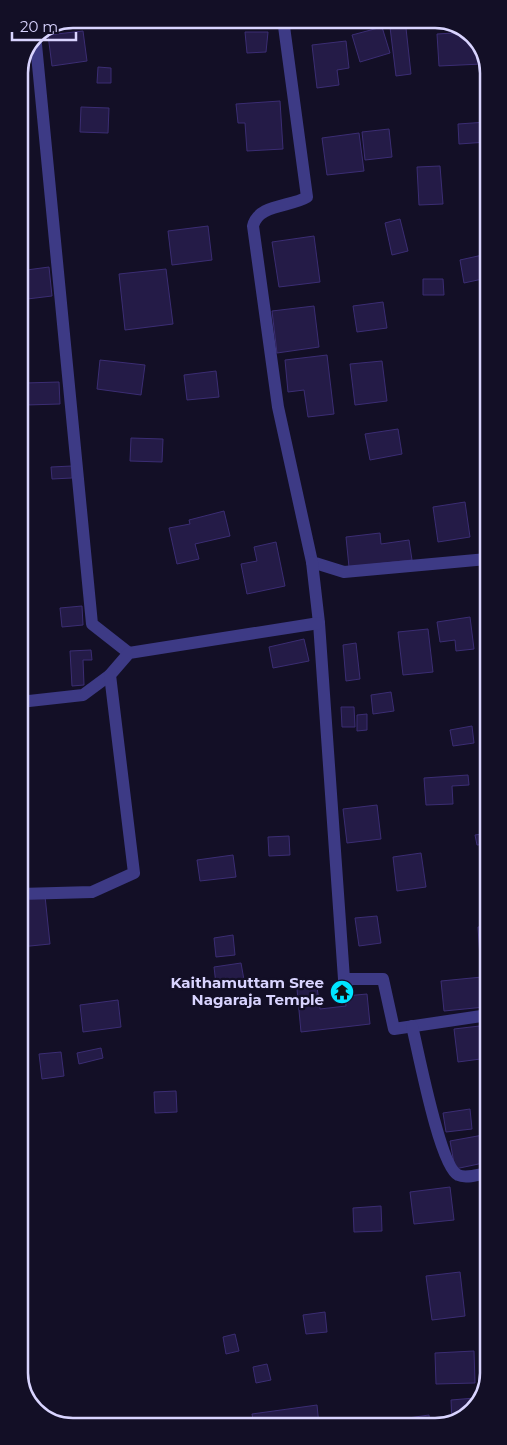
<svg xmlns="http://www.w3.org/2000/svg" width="507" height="1445" font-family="Montserrat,sans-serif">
<rect width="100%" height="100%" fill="#130f26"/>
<g fill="#241b47" stroke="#3b2d73">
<polygon points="288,19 323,19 288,22"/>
<polygon points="389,19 405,19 411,74 396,76"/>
<polygon points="411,19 438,19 446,22 411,24"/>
<polygon points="382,27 390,53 360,62 352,35"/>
<polygon points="83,31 87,61 52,66 48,35"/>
<polygon points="245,32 268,32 266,52 247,53"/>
<polygon points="470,32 482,51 482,64 439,66 437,34"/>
<polygon points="346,41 349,68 337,70 339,85 317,88 312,45"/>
<polygon points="22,63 25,63 28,88 19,88 19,69"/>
<polygon points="98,67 111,68 111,83 97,83"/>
<polygon points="280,101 283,149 247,151 245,123 238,123 236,104"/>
<polygon points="81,107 109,108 108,133 80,132"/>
<polygon points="487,122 487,142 459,144 458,124"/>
<polygon points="389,129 392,157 365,160 362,132"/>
<polygon points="359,133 364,171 327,175 322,138"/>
<polygon points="440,166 443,204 419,205 417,167"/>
<polygon points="400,219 408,251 392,255 385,223"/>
<polygon points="208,226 212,260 172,265 168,231"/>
<polygon points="314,236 320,282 279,287 272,242"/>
<polygon points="487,254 487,278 464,283 460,260"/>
<polygon points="49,267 52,296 19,300 19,271"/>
<polygon points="166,269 173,324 125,330 119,274"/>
<polygon points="423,279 443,279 444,295 423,295"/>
<polygon points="383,302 387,328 357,332 353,306"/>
<polygon points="314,306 319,347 277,353 272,311"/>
<polygon points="327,355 334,414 308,417 304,390 288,392 285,360"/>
<polygon points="100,360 145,365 141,395 97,389"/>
<polygon points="382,361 387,401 355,405 350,364"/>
<polygon points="216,371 219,397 187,400 184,375"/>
<polygon points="59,382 60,404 26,405 25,383"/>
<polygon points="398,429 402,454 370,460 365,434"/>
<polygon points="131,438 163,439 162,462 130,461"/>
<polygon points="72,466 72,478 52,479 51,467"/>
<polygon points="465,502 470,537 438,542 433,507"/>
<polygon points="224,511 230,536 195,544 199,559 177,564 169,528 190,524 189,520"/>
<polygon points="380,533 381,544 409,540 412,560 349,567 346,537"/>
<polygon points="276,542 285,586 247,594 241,564 257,561 254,547"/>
<polygon points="82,606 83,625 62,627 60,608"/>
<polygon points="470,617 474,649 456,651 455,640 440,642 437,622"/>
<polygon points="428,629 433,672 403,675 398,632"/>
<polygon points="304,639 309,661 273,668 269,647"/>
<polygon points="356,643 360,679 346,681 343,645"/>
<polygon points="91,650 92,660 83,660 84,685 72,686 70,651"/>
<polygon points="391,692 394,711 373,714 371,695"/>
<polygon points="341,707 354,707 355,727 342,727"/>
<polygon points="367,714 367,730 357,731 357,715"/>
<polygon points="472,726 474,743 453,746 450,730"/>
<polygon points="468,775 469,785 452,786 453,804 426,805 424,778"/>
<polygon points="377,805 381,839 347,843 343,809"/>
<polygon points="488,833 488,844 477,845 475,835"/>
<polygon points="289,836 290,855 269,856 268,837"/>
<polygon points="421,853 426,887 397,891 393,857"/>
<polygon points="233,855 236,877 200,881 197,860"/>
<polygon points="45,896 50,944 20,947 20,899"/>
<polygon points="377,916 381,943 359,946 355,918"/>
<polygon points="488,926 488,958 480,959 478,927"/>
<polygon points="233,935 235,955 216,957 214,938"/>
<polygon points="241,963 244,980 216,984 214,967"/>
<polygon points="482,977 485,1007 444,1011 441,981"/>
<polygon points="317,987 320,1009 346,1006 345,996 367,994 370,1024 301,1032 297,989"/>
<polygon points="118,1000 121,1027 83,1032 80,1005"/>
<polygon points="488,1025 488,1058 458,1062 454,1029"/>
<polygon points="101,1048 103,1058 79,1064 77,1053"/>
<polygon points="61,1052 64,1076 42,1079 39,1054"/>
<polygon points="20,1057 25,1057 26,1070 20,1071"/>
<polygon points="176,1091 177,1112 155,1113 154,1092"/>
<polygon points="470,1109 472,1129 446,1132 443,1113"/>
<polygon points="483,1135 488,1162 455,1169 450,1141"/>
<polygon points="450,1187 454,1220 414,1224 410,1192"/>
<polygon points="381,1206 382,1231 354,1232 353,1208"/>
<polygon points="460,1272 465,1316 432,1320 426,1276"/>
<polygon points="325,1312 327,1332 306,1334 303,1315"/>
<polygon points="235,1334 239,1351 226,1354 223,1337"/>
<polygon points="480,1344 488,1344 488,1362 482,1363"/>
<polygon points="474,1351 475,1383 436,1384 435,1353"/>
<polygon points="267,1364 271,1380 256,1383 253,1367"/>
<polygon points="482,1364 488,1364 488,1374 483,1374"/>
<polygon points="475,1398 476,1406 452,1422 451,1400"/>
<polygon points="317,1405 319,1425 254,1425 252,1414"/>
<polygon points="429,1415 430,1425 409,1425 408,1418"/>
<polygon points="384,1419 385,1425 365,1425 364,1422"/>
</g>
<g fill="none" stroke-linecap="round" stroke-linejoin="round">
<g stroke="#3d3a85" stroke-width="12">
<path d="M283,19L307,197C291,207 258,204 253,226L278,407L312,562L344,572L487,559"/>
<polyline points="35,34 92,624 129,653"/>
<polyline points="312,562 319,623 344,979 383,979 394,1029 488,1015"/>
<polyline points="20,702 83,695 110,675"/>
<polyline points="20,894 92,892 134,873 110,675 129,653 319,623"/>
<path d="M412,1026C418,1050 440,1167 458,1175C466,1179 480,1174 488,1173"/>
</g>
</g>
<defs>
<g id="temple-disc" transform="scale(1.25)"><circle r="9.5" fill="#00e5ff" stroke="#130f26"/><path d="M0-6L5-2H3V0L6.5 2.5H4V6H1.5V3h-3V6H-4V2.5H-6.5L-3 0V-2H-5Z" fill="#111"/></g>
</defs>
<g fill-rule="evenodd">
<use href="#temple-disc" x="342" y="992"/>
</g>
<g text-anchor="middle" stroke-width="4.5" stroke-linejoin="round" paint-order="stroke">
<g font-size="15" font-weight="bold" fill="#d9d4ff" stroke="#130f26" text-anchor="end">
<text x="324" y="988">Kaithamuttam Sree<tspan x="324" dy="17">Nagaraja Temple</tspan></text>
</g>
</g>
<path d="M0 0H507V1445H0ZM73 28H435A45 45 0 0 1 480 73V1373A45 45 0 0 1 435 1418H73A45 45 0 0 1 28 1373V73A45 45 0 0 1 73 28Z" fill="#130f26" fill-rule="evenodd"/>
<path fill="none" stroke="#d9d4ff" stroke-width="2.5" d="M73 28H435A45 45 0 0 1 480 73V1373A45 45 0 0 1 435 1418H73A45 45 0 0 1 28 1373V73A45 45 0 0 1 73 28Z"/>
<path d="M12 32v8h64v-8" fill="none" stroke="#d9d4ff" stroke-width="2.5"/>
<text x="20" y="32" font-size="15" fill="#d9d4ff" stroke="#130f26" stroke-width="4" paint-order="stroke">20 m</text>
</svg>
